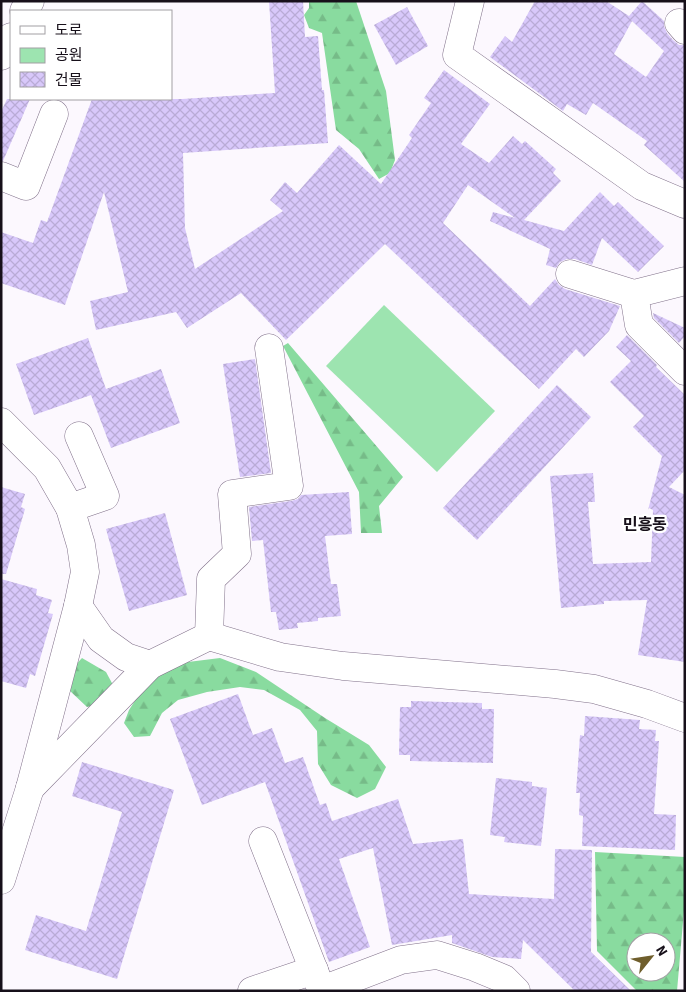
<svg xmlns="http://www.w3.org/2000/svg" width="686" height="992" font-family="'Source Sans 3','Noto Sans KR',sans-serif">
<defs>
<pattern id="forest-firs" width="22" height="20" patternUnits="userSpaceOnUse" patternTransform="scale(1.25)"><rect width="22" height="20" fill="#89db9f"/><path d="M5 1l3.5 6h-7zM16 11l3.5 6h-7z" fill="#76bb88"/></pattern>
<pattern id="building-cross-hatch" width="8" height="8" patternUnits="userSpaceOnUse" patternTransform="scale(1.25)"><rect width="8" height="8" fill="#d8c8fa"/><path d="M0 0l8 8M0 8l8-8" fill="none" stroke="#b9abd6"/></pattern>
</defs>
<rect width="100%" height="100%" fill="#fcf8fe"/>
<polygon fill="#9de4b0" points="384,305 495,411 437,472 326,366"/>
<g fill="url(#forest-firs)" fill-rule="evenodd">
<polygon points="309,1 356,1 386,91 395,160 390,173 379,179 359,149 336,130 322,33 309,28 304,15 309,8"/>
<polygon points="288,343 403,477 379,506 382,533 361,533 359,492 283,346"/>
<polygon points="82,658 106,672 113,685 109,702 87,707 69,690 70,671"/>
<polygon points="220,658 256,672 325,718 369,745 386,767 375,789 357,798 331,785 318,764 317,731 300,710 264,690 240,687 207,692 178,700 162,713 150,736 134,737 124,723 129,710 147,682 180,663"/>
<path d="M595,852L685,857V899L677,991H637L597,951ZM636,942H666V972H636Z"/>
</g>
<g fill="url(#building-cross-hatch)" fill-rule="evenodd">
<polygon points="269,1 303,1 305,37 318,36 322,90 324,90 328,143 183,153 185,228 195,269 283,211 270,200 285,182 297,193 339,145 381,184 412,138 409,135 431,103 424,98 444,70 490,104 461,144 489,163 513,136 522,144 525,141 556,169 553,173 561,181 524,220 564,231 600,192 614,206 618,202 664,246 638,272 602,238 592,265 575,259 567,259 560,262 556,268 546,265 550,249 490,221 493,212 515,218 468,185 443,223 530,306 555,279 559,285 565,289 620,306 609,331 584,357 576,349 539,389 385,244 286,340 241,293 187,328 176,312 96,330 90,301 128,292 104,192 65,305 1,283 1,232 33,243 41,220 47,222 92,99 182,99 275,93"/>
<path d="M535,1H606L629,16L642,1L664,21V26L667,33L673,40L679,45H685V182L644,145L647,141L593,103L586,115L567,104L563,111L490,57L505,36L512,42ZM632,21L664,51L646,77L614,54Z"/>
<polygon points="407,7 428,46 396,65 374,25"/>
<polygon points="7,99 30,99 3,161 1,161 1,112"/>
<polygon points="653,313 685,328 685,336 679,343 654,318"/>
<polygon points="627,335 657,365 656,367 685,395 685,470 669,487 685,495 685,662 638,655 647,600 604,601 604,604 561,608 550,476 593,473 595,502 588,502 593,564 651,562 653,510 649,508 648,510 662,456 633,427 644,416 610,382 631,361 616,347"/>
<polygon points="88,338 106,389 161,369 180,423 111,448 91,395 34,415 16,364"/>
<polygon points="255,359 271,473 240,477 223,364"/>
<polygon points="557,385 591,417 477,540 443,508"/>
<polygon points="1,487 25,494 21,507 25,509 6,574 1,574"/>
<polygon points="349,492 352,534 325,536 331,584 337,584 341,616 318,618 318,621 297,623 298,628 279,630 276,612 271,612 263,540 252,541 249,507 291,501 298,499 301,495"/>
<polygon points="165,513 187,595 129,611 106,529"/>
<polygon points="1,579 37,589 36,595 52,600 48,613 53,614 35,676 30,674 26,688 1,681"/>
<polygon points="238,694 253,735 272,728 285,763 303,757 320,805 326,803 332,821 398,799 413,844 463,839 469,894 554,899 555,849 592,850 591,952 631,991 575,991 523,940 521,959 492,957 452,943 452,935 392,945 373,848 339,859 370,947 329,962 265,782 202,805 170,719"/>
<polygon points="411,701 482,703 482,709 494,709 493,763 410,761 410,755 399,755 400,707 411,707"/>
<polygon points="585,716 640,720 639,729 656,730 655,741 659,741 654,814 676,815 675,850 582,846 583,816 579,815 580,793 576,793 580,735 584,736"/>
<polygon points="82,762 174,790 117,979 25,950 36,915 86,931 122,812 72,796"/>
<polygon points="496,778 532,782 532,786 547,788 541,846 504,842 505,837 490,835"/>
</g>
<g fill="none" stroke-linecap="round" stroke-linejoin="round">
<g stroke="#81718a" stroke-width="29">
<g id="minor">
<polyline points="470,1 457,55 642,186 685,204"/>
<polyline points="24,11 30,1"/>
<polyline points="679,23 685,30"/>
<polyline points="1,56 11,37"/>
<polyline points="1,176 26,186 54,114"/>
<polyline points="570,274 634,294 685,281"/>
<polyline points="634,294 639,325 685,371"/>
<polyline points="1,422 47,468 70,508 81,545 85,572 78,606 30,788 1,880"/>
<polyline points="70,508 105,496 79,436"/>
<polyline points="78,606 101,639 126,657 150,665"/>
<polyline points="209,636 211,579 237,554 232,494 289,486 269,348"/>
<polyline points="30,788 150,665 209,636 280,657 343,666 555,684 594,689 647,704 685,718"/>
<polyline points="263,841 322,991"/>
<polyline points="322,990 401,960 437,955 475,967 504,979 516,991"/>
<polyline points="252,991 314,970"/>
</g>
</g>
<use href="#minor" stroke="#fff" stroke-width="28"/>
</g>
<g text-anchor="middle" stroke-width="4.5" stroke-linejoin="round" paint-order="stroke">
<g font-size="16" font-weight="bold" fill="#17101a" stroke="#fff">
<text x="645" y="530">민흥동</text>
</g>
</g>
<rect width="686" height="992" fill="none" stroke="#17101a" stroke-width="5"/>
<rect x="10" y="10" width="162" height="90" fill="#ffffff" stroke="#a29fa3"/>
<rect x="20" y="26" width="25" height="8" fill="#ffffff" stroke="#a29fa3"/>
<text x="55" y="35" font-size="15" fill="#17101a">도로</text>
<rect x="20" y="48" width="25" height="15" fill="#9de4b0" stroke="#a29fa3"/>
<text x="55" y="60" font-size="15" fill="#17101a">공원</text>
<rect x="20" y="72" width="25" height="15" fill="url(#building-cross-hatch)" stroke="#a29fa3"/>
<text x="55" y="85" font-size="15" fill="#17101a">건물</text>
<g transform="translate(651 957) rotate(60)"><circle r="24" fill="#ffffff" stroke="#a29fa3"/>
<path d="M0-4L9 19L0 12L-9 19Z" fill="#6f5e2c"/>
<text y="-8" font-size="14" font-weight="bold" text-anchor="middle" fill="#17101a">N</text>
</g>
</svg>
